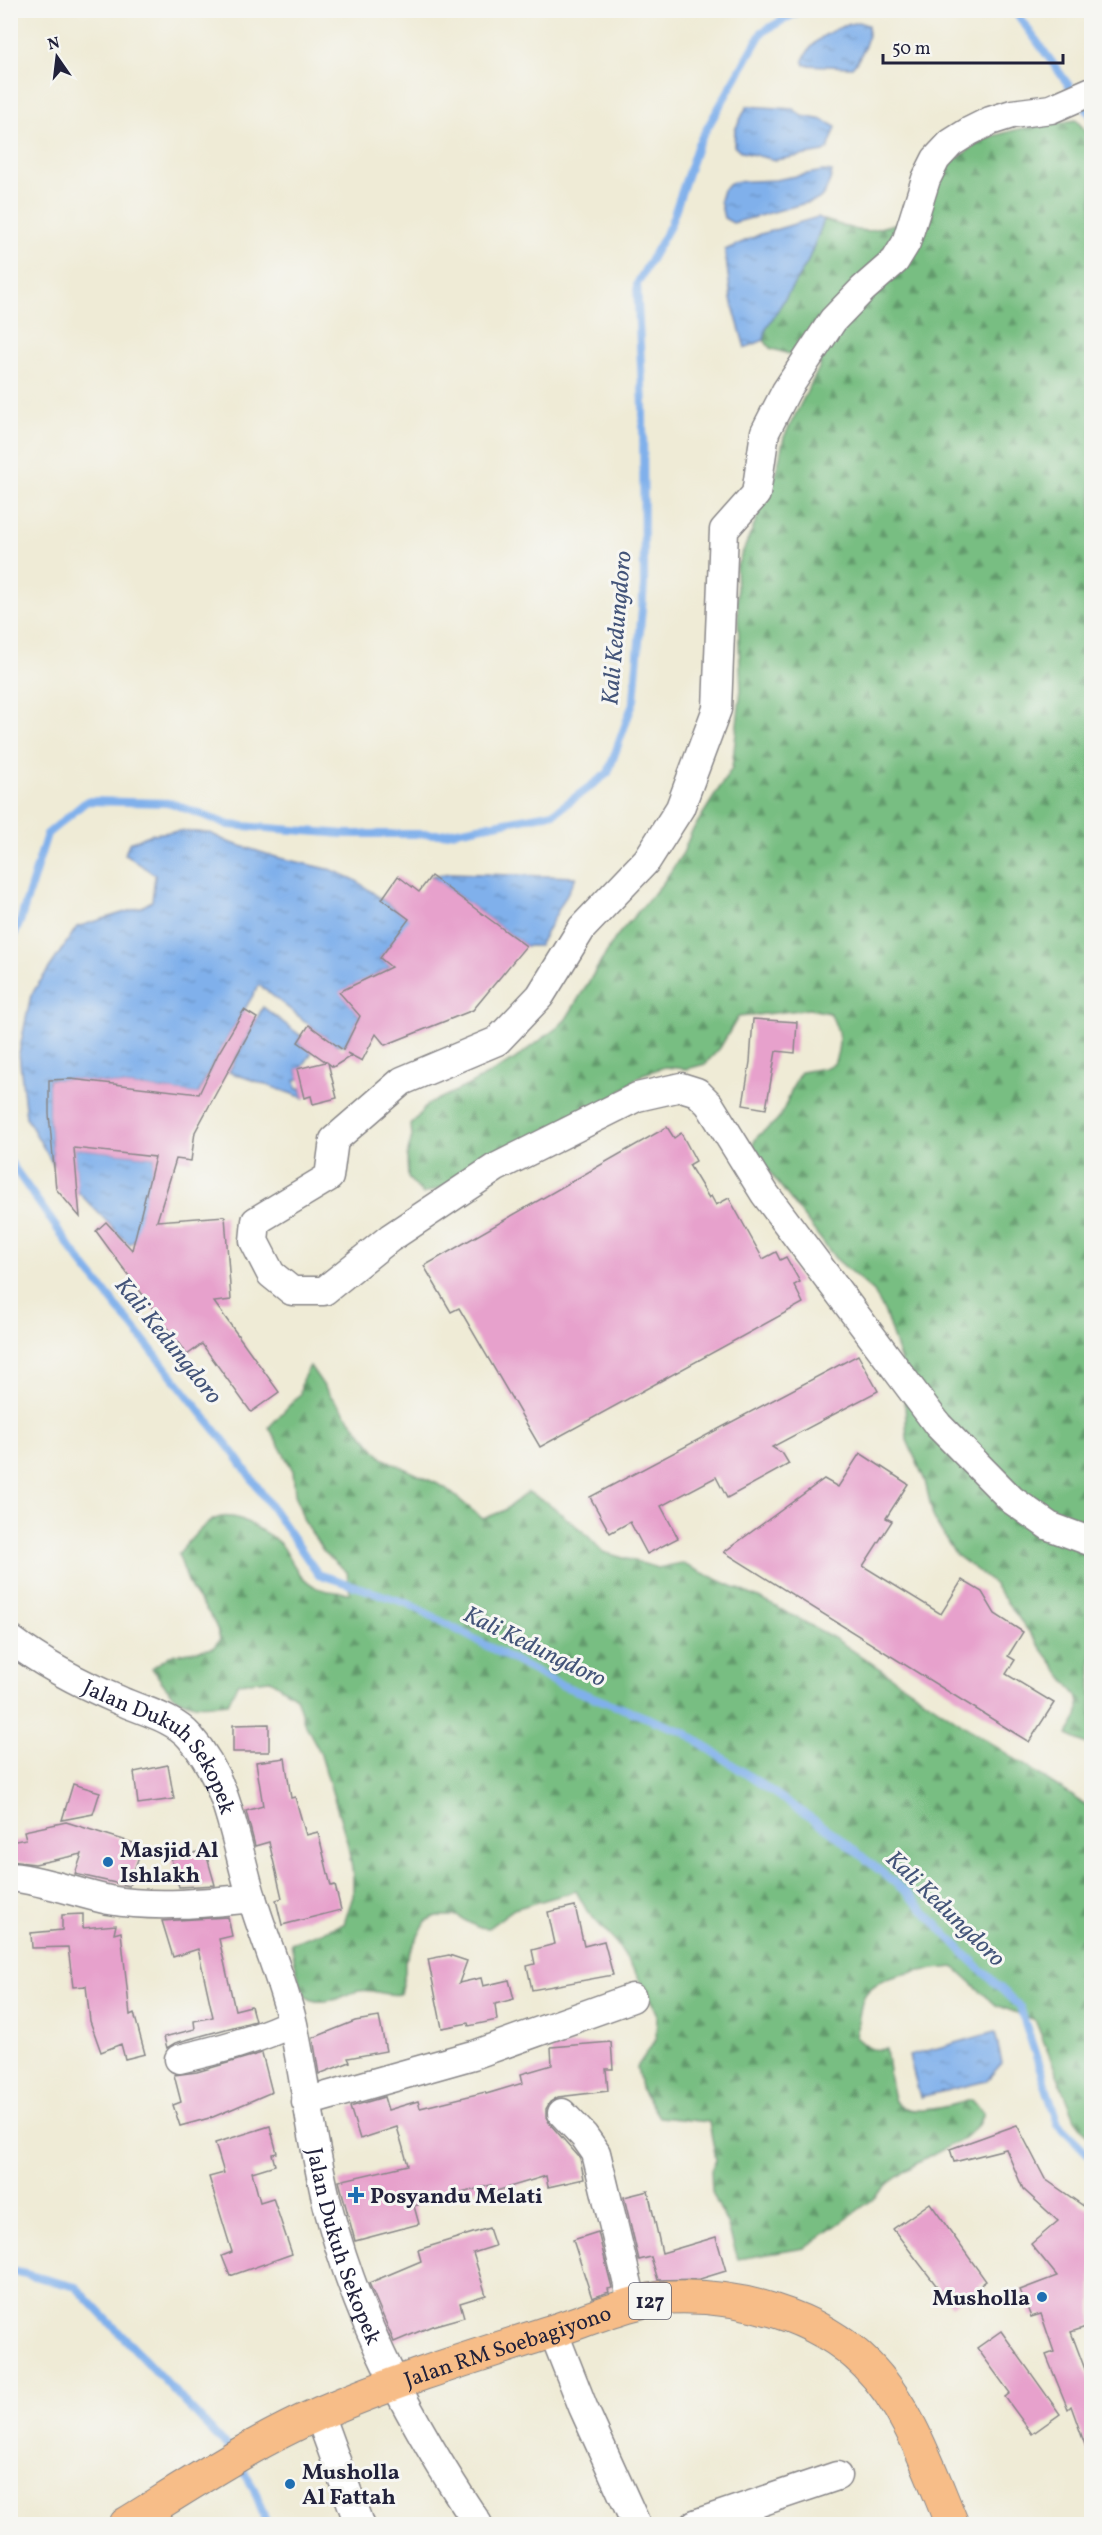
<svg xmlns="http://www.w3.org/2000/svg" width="1102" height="2535" font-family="Vollkorn,serif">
<defs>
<pattern id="forest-firs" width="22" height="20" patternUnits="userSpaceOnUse" patternTransform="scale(1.5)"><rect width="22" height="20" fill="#78be82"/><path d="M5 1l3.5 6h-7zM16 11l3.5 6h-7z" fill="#629a6c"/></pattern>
<pattern id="water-ripples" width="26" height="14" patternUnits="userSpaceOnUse" patternTransform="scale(1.5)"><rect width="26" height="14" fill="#80b0eb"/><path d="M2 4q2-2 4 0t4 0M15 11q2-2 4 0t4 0" fill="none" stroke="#688fc0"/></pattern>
</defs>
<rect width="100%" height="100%" fill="#f6f6f2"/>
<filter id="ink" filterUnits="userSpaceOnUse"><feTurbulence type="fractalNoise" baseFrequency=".0167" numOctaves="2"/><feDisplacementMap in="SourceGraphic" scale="12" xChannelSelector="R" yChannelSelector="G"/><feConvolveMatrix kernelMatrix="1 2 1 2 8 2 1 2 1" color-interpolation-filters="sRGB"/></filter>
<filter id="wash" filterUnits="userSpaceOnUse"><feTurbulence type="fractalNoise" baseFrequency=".008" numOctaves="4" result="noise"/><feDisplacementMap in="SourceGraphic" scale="24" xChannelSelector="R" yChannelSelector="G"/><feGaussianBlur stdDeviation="1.35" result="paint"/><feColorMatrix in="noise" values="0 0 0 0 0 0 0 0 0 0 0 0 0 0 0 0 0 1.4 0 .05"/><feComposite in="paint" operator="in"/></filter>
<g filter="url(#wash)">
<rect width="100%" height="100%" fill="#efebd6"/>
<g fill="url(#forest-firs)" stroke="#4d705e" stroke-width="1.5">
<path d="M1076,120L1092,138L1091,1746L1067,1735C1076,1721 1083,1713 1077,1696L991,1581L955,1554L938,1526L933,1516L925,1481L907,1440L903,1368L885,1313L874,1292L835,1258L756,1154L753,1144C759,1131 768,1130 777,1120C787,1109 790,1086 801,1072L824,1068L834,1064C842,1043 840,1032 830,1013L809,1009L738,1017L720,1048L705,1064L687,1069L665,1067L643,1074L598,1109L477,1176L423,1194L408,1178L407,1156L412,1136L411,1125L428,1104L471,1084L512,1061L558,1027L566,1019L616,937L663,883L683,853L691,833L732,768L741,689L736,568L778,469L777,470L784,437L821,364L770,348L764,340L766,329L807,263L824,220L857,230L868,231L902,222L946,166L986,138L1019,129Z"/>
<path d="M310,1366L330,1395L382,1458L444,1487L483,1519L503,1511L528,1492L548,1503L586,1534L603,1552L658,1568L681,1563L765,1601L834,1638L978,1735L1091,1808V2140L1075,2119L1035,2020L996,2005L954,1967C930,1970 872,1973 863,1999C859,2011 858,2025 856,2037C865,2048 871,2051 886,2049C888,2061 891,2092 895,2101C906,2120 955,2104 972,2100L984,2113L980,2123L964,2138L916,2164L889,2183L872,2200L805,2248L738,2259L727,2224L712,2192L711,2170L716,2160L709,2122L659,2117L641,2088L637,2067L656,2039L657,2013L647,1991L617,1944L587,1911L576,1891L514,1909L488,1928L477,1927L457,1916H436L426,1921L405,1961V1972L400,1994C385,1997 374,1988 359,1991C351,1992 342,1998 333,2000C326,2001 317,2003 310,1999C299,1992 294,1956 291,1943L344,1924L353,1896V1874L347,1841L320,1752L304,1722L296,1697L270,1680L238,1683L228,1703C183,1707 178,1706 152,1668L171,1655L213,1648L220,1639C216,1618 203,1607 192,1590C186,1579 183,1566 178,1554C203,1526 218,1501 257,1528C265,1533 278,1539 283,1547C292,1561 298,1577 314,1586C322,1592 340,1592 350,1593L347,1572L324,1552L304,1521L295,1494L293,1471L269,1427L300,1394L302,1380Z"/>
</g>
<g fill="url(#water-ripples)" stroke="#516993" stroke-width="1.5">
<path d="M858,22L868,25C870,38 862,57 852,67L805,65L803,60C813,38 836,27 858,22Z"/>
<polygon points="747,106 793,109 802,116 823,120 836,127 828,149 824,152 775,160 742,152 734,146 735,130"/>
<path d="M823,171L832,172C830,181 826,195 817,200L733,223L724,218L720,200L723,190L733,182L775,180Z"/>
<polygon points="818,217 824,220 807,263 766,329 764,340 745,348 731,299 725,250 761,234"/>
<polygon points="181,831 210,833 228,842 276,857 332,870 355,880 434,937 393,941 380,958 391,967 340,992 360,1016 345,1045 334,1044 259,985 218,1054 198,1094 71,1079 49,1080 49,1114 54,1166 26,1117 19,1053 31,995 77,927 142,907 152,901 155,875 125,854 129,843 152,834"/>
<polygon points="450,873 576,877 539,946 526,946 431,876"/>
<polygon points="263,1007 301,1036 298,1042 312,1052 302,1068 297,1069 299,1079 295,1080 297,1089 301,1088 304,1098 229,1072"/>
<polygon points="74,1148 155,1157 140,1236 129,1244 77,1191"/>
<polygon points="995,2032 1002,2063 986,2081 920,2097 909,2056"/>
</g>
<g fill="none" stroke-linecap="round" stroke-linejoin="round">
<g stroke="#80b0eb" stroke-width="8">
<polyline points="1014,10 1092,117"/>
<polyline points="10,943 20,922 47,834 87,801 171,803 229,825 344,834 441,834 554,813 608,773 634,700 644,585 643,405 637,284 670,226 698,144 762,32 801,10"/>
<polyline points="10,1162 78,1258 236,1456 318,1574 409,1604 556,1683 684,1732 832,1832 906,1892 966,1955 1020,2007 1058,2124 1092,2158"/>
<polyline points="10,2270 76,2287 231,2451"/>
<polyline points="239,2463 254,2489 267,2524"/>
</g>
</g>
<g id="blocks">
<g fill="#e7a1cc">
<polygon points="398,876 419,892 431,876 526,946 473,1010 385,1045 376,1034 362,1061 347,1053 351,1056 333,1067 328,1063 337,1098 313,1104 311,1096 304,1098 297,1069 326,1062 298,1042 309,1025 343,1050 360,1016 339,992 391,967 380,958 409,919 382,899"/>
<polygon points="244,1010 257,1018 195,1132 191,1161 176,1159 157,1221 225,1216 231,1300 214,1302 279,1392 251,1412 202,1344 187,1355 96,1231 106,1222 132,1250 155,1157 74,1148 80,1217 56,1189 49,1114 49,1080 71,1079 199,1094 218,1054"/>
<polygon points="753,1019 797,1022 795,1053 776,1051 766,1109 743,1105 750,1062"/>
<polygon points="667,1127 674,1138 681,1133 696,1161 689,1165 709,1198 711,1196 716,1205 729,1198 763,1259 776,1252 780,1260 786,1257 800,1282 794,1285 803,1303 540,1447 459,1308 451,1312 424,1266"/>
<polygon points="858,1355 878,1391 772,1447 783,1454 789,1464 727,1498 716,1477 661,1506 678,1538 647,1554 630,1522 610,1533 590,1497"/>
<polygon points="860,1453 908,1484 886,1518 892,1521 863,1566 941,1614 962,1580 982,1592 995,1614 1023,1632 1008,1656 1015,1660 1006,1674 1054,1703 1029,1742 724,1552 824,1479 838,1487"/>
<polygon points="269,1724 269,1752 233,1752 233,1725"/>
<polygon points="285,1758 291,1798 295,1797 306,1835 318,1832 331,1886 335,1885 341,1910 282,1925 276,1900 282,1898 269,1842 255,1846 246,1811 263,1806 256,1762"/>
<polygon points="168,1765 174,1799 138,1804 134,1772"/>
<polygon points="73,1784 100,1792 93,1814 62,1820"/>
<polygon points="66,1822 140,1845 140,1853 129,1886 75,1874 82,1854 35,1864 10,1861 10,1842 26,1839 24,1831"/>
<polygon points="205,1850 215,1885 179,1887 171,1859"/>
<polygon points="575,1906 584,1946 604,1941 613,1975 532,1990 527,1966 535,1964 532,1950 555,1944 548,1912"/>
<polygon points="83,1914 83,1928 116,1925 114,1934 121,1932 130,2015 134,2013 145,2054 125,2059 121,2044 101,2052 90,2021 86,1986 73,1987 68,1947 32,1948 31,1933 62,1930 62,1915"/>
<polygon points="228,1917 232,1936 219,1939 235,2010 251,2006 255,2021 175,2043 167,2048 164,2037 195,2029 194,2021 213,2017 198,1949 173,1957 162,1921"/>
<polygon points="449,1955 467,1961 459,1983 481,1978 483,1986 509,1980 514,1999 495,2004 497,2020 469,2026 468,2023 442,2028 428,1959"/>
<polygon points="379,2017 386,2051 348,2058 350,2062 319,2074 313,2038 355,2021"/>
<polygon points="611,2042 613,2069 606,2069 608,2091 558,2097 550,2102 546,2109 546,2117 550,2124 580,2158 584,2179 548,2187 546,2176 493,2192 491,2185 414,2206 419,2224 355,2241 339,2181 408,2165 397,2127 360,2139 350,2107 384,2097 388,2110 418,2101 420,2108 485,2092 486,2094 523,2083 521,2074 552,2065 551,2047"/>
<polygon points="262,2053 272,2092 213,2117 180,2126 173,2105 181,2102 174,2075 197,2072"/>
<polygon points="1017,2125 1045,2179 1092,2212 1092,2325 1071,2332 1092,2388 1092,2455 1089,2456 1071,2406 1068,2409 1046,2355 1054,2352 1041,2314 1031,2317 1020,2290 1057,2276 1031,2244 1058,2221 1023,2189 1006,2149 954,2162 950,2149"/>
<polygon points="270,2126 277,2153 272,2154 275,2165 252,2172 260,2202 273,2198 292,2254 230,2276 222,2256 232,2252 209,2177 224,2173 215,2143"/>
<polygon points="648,2191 662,2253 716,2237 726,2271 700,2279 658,2280 651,2257 639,2260 624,2197"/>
<polygon points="930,2203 986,2281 952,2306 893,2229"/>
<polygon points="489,2228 495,2246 473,2253 486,2295 460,2303 464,2317 432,2326 394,2342 369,2283 421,2261 418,2250"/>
<polygon points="598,2232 612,2288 608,2289 609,2292 592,2298 573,2240"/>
<polygon points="1001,2331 1060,2414 1032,2434 1005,2397 1010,2393 977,2348"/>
</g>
</g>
</g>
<g filter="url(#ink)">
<use href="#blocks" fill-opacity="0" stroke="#888688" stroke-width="1.5"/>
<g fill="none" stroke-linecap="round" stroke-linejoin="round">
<g stroke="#888688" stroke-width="31">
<g id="street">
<polyline points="1092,91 1051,109 1012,114 990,121 970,131 951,143 936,159 926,179 906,243 895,261 863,289 833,320 786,391 765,432 756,494 724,530 717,709 680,808 647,860 582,928 540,996 497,1041 402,1081 334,1140 329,1177 256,1221 254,1241 271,1274 292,1291 324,1291 390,1238 495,1168 637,1097 681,1087 697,1092 709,1104 765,1194 938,1425 1012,1500 1049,1526 1092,1542"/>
<path id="s1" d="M10,1639C44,1665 81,1684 121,1701C143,1711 174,1718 190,1737C230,1782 235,1844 252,1898C265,1941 283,1981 293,2024C306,2086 313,2149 329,2211C360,2327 412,2425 478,2524"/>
<path d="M10,1877C44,1880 76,1893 109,1900C155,1908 206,1903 252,1898"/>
<path d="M179,2059C218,2050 256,2040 292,2023"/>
<polyline points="306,2102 473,2055 632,1998"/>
<polyline points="562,2113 584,2136 596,2153 633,2305"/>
<polyline points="553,2331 583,2407 636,2524"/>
<polyline points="319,2414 359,2524"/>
<polyline points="695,2524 837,2476"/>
</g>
</g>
<g stroke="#888688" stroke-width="35">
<g id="primary">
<path id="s2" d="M126,2524C189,2485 252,2443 320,2413C394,2381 472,2357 550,2332C582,2322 636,2299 669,2297C736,2294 817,2314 866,2364C909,2407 929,2469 952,2524"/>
</g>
</g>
<use href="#street" stroke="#fff" stroke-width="28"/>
<use href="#primary" stroke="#f7bd88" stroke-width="33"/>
</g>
</g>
<g fill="#1f6fb2" stroke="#f6f6f2" stroke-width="2">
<circle cx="108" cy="1862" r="6"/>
<path d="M353 2186h6v6h6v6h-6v6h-6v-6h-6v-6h6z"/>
<circle cx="1042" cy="2297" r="6"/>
<circle cx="290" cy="2484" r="6"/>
</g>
<g text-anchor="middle" stroke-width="6" stroke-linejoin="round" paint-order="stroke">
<rect fill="#f6f6f2" stroke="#626272" stroke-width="1.5" x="629" y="2283" width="42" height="36" rx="4.5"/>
<g font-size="21" font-weight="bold" fill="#22223b">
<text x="650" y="2308">127</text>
</g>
<g font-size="22" fill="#22223b" stroke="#f6f6f2">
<text dy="8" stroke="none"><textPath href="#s1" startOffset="190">Jalan Dukuh Sekopek</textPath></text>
<text dy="8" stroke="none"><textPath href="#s1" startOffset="741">Jalan Dukuh Sekopek</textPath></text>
<text dy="8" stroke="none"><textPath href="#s2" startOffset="423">Jalan RM Soebagiyono</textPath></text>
</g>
<g font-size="22" font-weight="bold" fill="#22223b" stroke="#f6f6f2" text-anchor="start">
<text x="120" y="1857">Masjid Al<tspan x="120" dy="25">Ishlakh</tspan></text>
<text x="370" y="2203">Posyandu Melati</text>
<text x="1030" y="2305" text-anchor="end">Musholla</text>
<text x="302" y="2479">Musholla<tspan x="302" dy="25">Al Fattah</tspan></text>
</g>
<g font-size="24" font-style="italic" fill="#435479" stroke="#f6f6f2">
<text transform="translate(616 628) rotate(-85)" y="8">Kali Kedungdoro</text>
<text transform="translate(169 1340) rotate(51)" y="8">Kali Kedungdoro</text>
<text transform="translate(535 1646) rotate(26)" y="8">Kali Kedungdoro</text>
<text transform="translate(946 1908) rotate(44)" y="8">Kali Kedungdoro</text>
</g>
</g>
<rect width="1102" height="2535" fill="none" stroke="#f6f6f2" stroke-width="36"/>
<g transform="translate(57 57) rotate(346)" stroke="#f6f6f2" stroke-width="4.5" paint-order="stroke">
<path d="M0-4.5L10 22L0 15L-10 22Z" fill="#22223b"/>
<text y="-9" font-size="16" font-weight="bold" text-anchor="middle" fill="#22223b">N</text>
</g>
<path d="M883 54v9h180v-9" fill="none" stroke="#22223b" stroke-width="3"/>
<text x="892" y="54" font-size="18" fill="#22223b" stroke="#f6f6f2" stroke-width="4.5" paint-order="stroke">50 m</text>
</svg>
